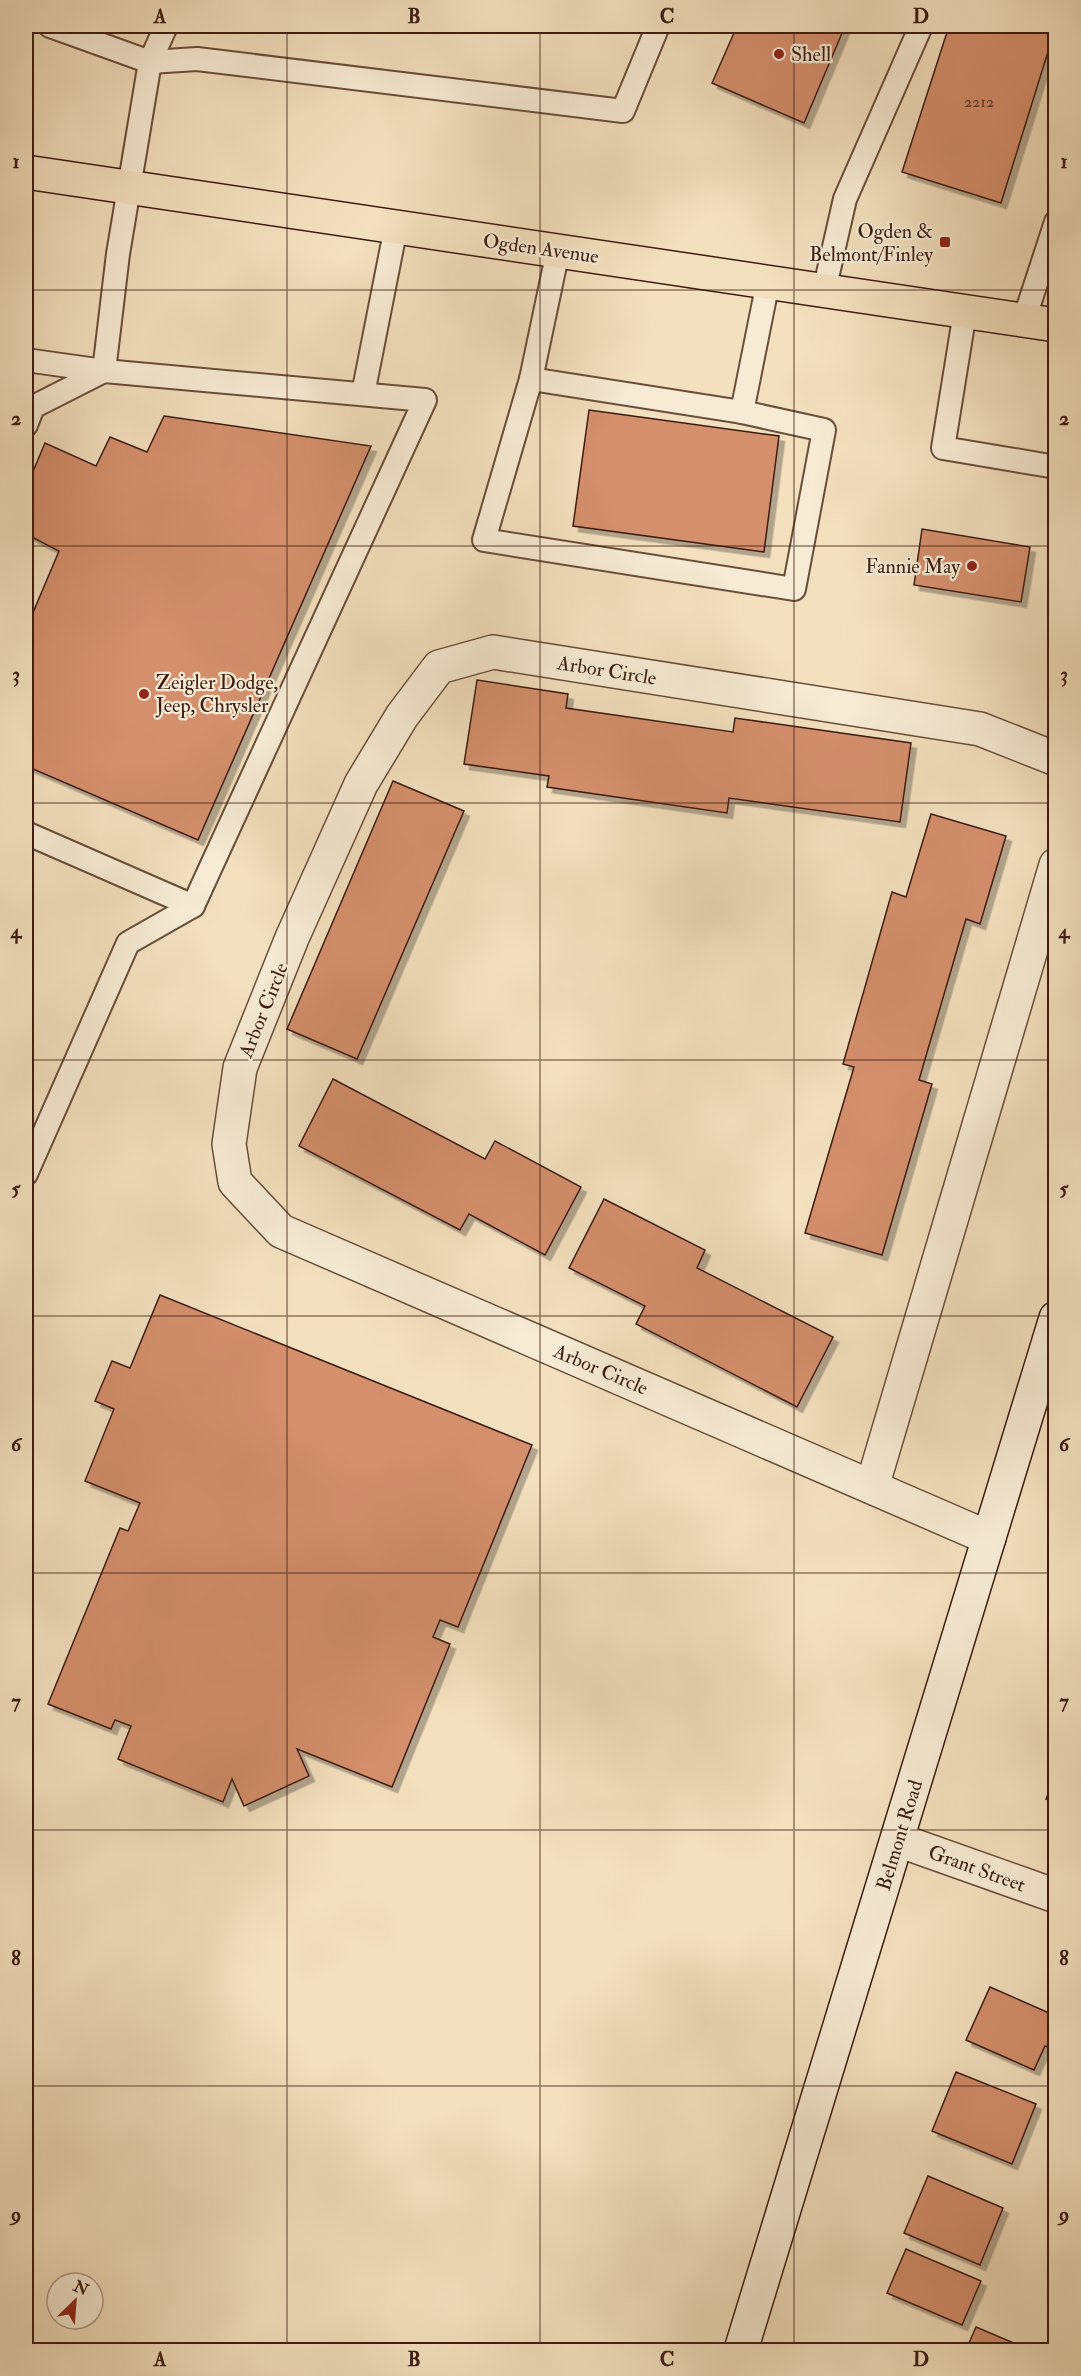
<svg xmlns="http://www.w3.org/2000/svg" width="1081" height="2376" font-family="'IM FELL Double Pica',serif">
<defs>
<filter id="shadow"><feDropShadow dx="5.5" dy="5.5" stdDeviation="0" flood-color="#0004"/></filter>
</defs>
<rect width="100%" height="100%" fill="#f3e0bf"/>
<filter id="stains"><feTurbulence type="fractalNoise" baseFrequency=".00333" numOctaves="4"/><feColorMatrix values="0 0 0 0 .2 0 0 0 0 .09 0 0 0 0 .02 0 0 0 .5 -.17"/></filter>
<radialGradient id="worn" r=".72"><stop offset=".6" stop-color="#630" stop-opacity="0"/><stop offset="1" stop-color="#630" stop-opacity=".3"/></radialGradient>
<g fill="#d48f6d" stroke="#3d1c0e" stroke-width="1.5" filter="url(#shadow)">
<polygon points="737,26 845,26 804,123 712,83"/>
<polygon points="949,26 1056,26 1001,203 902,172"/>
<polygon points="589,410 779,436 764,552 573,526"/>
<polygon points="164,416 371,446 198,840 26,766 26,620 29,622 59,551 26,534 26,488 45,443 96,466 110,437 147,452"/>
<polygon points="922,529 1030,547 1021,602 914,585"/>
<polygon points="477,680 568,694 566,708 733,732 735,718 911,743 900,822 729,798 727,813 547,787 549,776 464,764"/>
<polygon points="393,781 464,811 357,1059 287,1029"/>
<polygon points="931,814 1006,836 980,924 966,919 919,1080 932,1084 882,1255 805,1233 854,1067 843,1064 892,892 906,897"/>
<polygon points="333,1079 485,1159 495,1141 581,1187 545,1255 469,1214 460,1230 299,1146"/>
<polygon points="604,1199 705,1250 697,1268 833,1337 797,1407 636,1324 645,1306 569,1268"/>
<polygon points="160,1295 532,1445 458,1627 440,1620 433,1637 450,1644 392,1787 297,1749 309,1776 244,1806 232,1779 223,1802 118,1759 131,1726 115,1720 111,1729 48,1704 120,1528 128,1531 140,1503 85,1481 114,1409 95,1401 112,1361 130,1368"/>
<polygon points="1056,1774 1056,1803 1046,1799"/>
<polygon points="990,1987 1056,2016 1056,2050 1045,2046 1034,2070 966,2040"/>
<polygon points="956,2072 1036,2104 1012,2164 932,2131"/>
<polygon points="928,2176 1003,2208 980,2265 904,2233"/>
<polygon points="906,2249 981,2281 962,2325 887,2293"/>
<polygon points="976,2327 1016,2344 1013,2350 966,2350"/>
</g>
<g fill="none" stroke-linecap="round" stroke-linejoin="round">
<g stroke="#6a4d3a" stroke-width="26">
<g id="service">
<polyline points="50,26 150,62 197,59 623,111 658,26"/>
<polyline points="558,251 531,379 484,540 794,589 824,430 742,412"/>
<polyline points="824,291 845,199 921,26"/>
<polyline points="965,312 943,448 1056,467"/>
<polyline points="1024,320 1056,222"/>
<polyline points="26,360 104,371 425,400 193,906 26,833"/>
<polyline points="104,371 118,254 150,62 166,26"/>
<polyline points="531,379 742,412 768,282"/>
<polyline points="363,394 396,227"/>
<polyline points="26,425 33,407 104,371"/>
<polyline points="26,1174 128,943 193,906"/>
</g>
</g>
<g stroke="#6a4d3a" stroke-width="36">
<g id="minor">
<polyline points="872,1487 1056,865"/>
<polyline points="989,1538 281,1231 235,1182 229,1144 240,1068 292,938 361,784 402,716 439,667 493,652 980,729 1056,759"/>
<polyline points="898,1840 1056,1896"/>
</g>
</g>
<g stroke="#3d1c0e" stroke-width="36">
<polyline id="secondary" points="741,2350 1056,1318"/>
</g>
<g stroke="#3d1c0e" stroke-width="36">
<polyline id="primary" points="26,172 1056,325"/>
</g>
<use href="#service" stroke="#f7ebd5" stroke-width="22"/>
<use href="#minor" stroke="#f7ebd5" stroke-width="33"/>
<use href="#secondary" stroke="#f7ebd5" stroke-width="33"/>
<use href="#primary" stroke="#f3e0bf" stroke-width="33"/>
</g>
<path fill="none" stroke="#3d1c0e" stroke-width="1.5" stroke-opacity="0.55" d="M287,26V2350M540,26V2350M794,26V2350M26,290H1056M26,546H1056M26,803H1056M26,1060H1056M26,1316H1056M26,1573H1056M26,1830H1056M26,2086H1056"/>
<g fill="#8f2418" stroke="#f7ebd5" stroke-width="2">
<circle cx="779" cy="54" r="6"/>
<rect x="939" y="236" width="12" height="12" rx="3"/>
<circle cx="972" cy="566" r="6"/>
<circle cx="144" cy="694" r="6"/>
</g>
<g text-anchor="middle" stroke-width="4.5" stroke-linejoin="round" paint-order="stroke">
<g font-size="16" fill="#633926">
<text x="979" y="107">2212</text>
</g>
<g font-size="20" fill="#3d1c0e" stroke="#f7ebd5" text-anchor="start">
<text x="791" y="61">Shell</text>
<text x="933" y="238" text-anchor="end">Ogden &amp;<tspan x="933" dy="23">Belmont/Finley</tspan></text>
<text x="960" y="573" text-anchor="end">Fannie May</text>
<text x="156" y="689">Zeigler Dodge,<tspan x="156" dy="23">Jeep, Chrysler</tspan></text>
</g>
<g font-size="20" fill="#3d1c0e" stroke="#f7ebd5">
<text transform="translate(541 248) rotate(8)" y="7">Ogden Avenue</text>
<text transform="translate(607 670) rotate(9)" y="7">Arbor Circle</text>
<text transform="translate(263 1010) rotate(-68)" y="7">Arbor Circle</text>
<text transform="translate(601 1369) rotate(23)" y="7">Arbor Circle</text>
<text transform="translate(899 1835) rotate(-73)" y="7">Belmont Road</text>
<text transform="translate(977 1868) rotate(20)" y="7">Grant Street</text>
</g>
</g>
<rect width="1081" height="2376" fill="none" stroke="#f3e0bf" stroke-width="66"/>
<g transform="translate(75 2301) rotate(25)"><circle r="28" fill="#f7ebd5" stroke="#ad9885" stroke-width="1.5"/>
<path d="M0-4.5L10 22L0 15L-10 22Z" fill="#8f2418"/>
<text y="-9" font-size="16" font-weight="bold" text-anchor="middle" fill="#3d1c0e">N</text>
</g>
<rect x="33" y="33" width="1015" height="2310" fill="none" stroke="#3d1c0e" stroke-width="2"/>
<g font-size="20" text-anchor="middle" font-weight="bold" fill="#3d1c0e">
<text x="160" y="23">A</text>
<text x="414" y="23">B</text>
<text x="667" y="23">C</text>
<text x="921" y="23">D</text>
<text x="16" y="168">1</text>
<text x="1064" y="168">1</text>
<text x="16" y="425">2</text>
<text x="1064" y="425">2</text>
<text x="16" y="681">3</text>
<text x="1064" y="681">3</text>
<text x="16" y="938">4</text>
<text x="1064" y="938">4</text>
<text x="16" y="1195">5</text>
<text x="1064" y="1195">5</text>
<text x="16" y="1451">6</text>
<text x="1064" y="1451">6</text>
<text x="16" y="1708">7</text>
<text x="1064" y="1708">7</text>
<text x="16" y="1965">8</text>
<text x="1064" y="1965">8</text>
<text x="16" y="2221">9</text>
<text x="1064" y="2221">9</text>
<text x="160" y="2366">A</text>
<text x="414" y="2366">B</text>
<text x="667" y="2366">C</text>
<text x="921" y="2366">D</text>
</g>
<rect width="100%" height="100%" filter="url(#stains)"/>
<rect width="100%" height="100%" fill="url(#worn)"/>
</svg>
